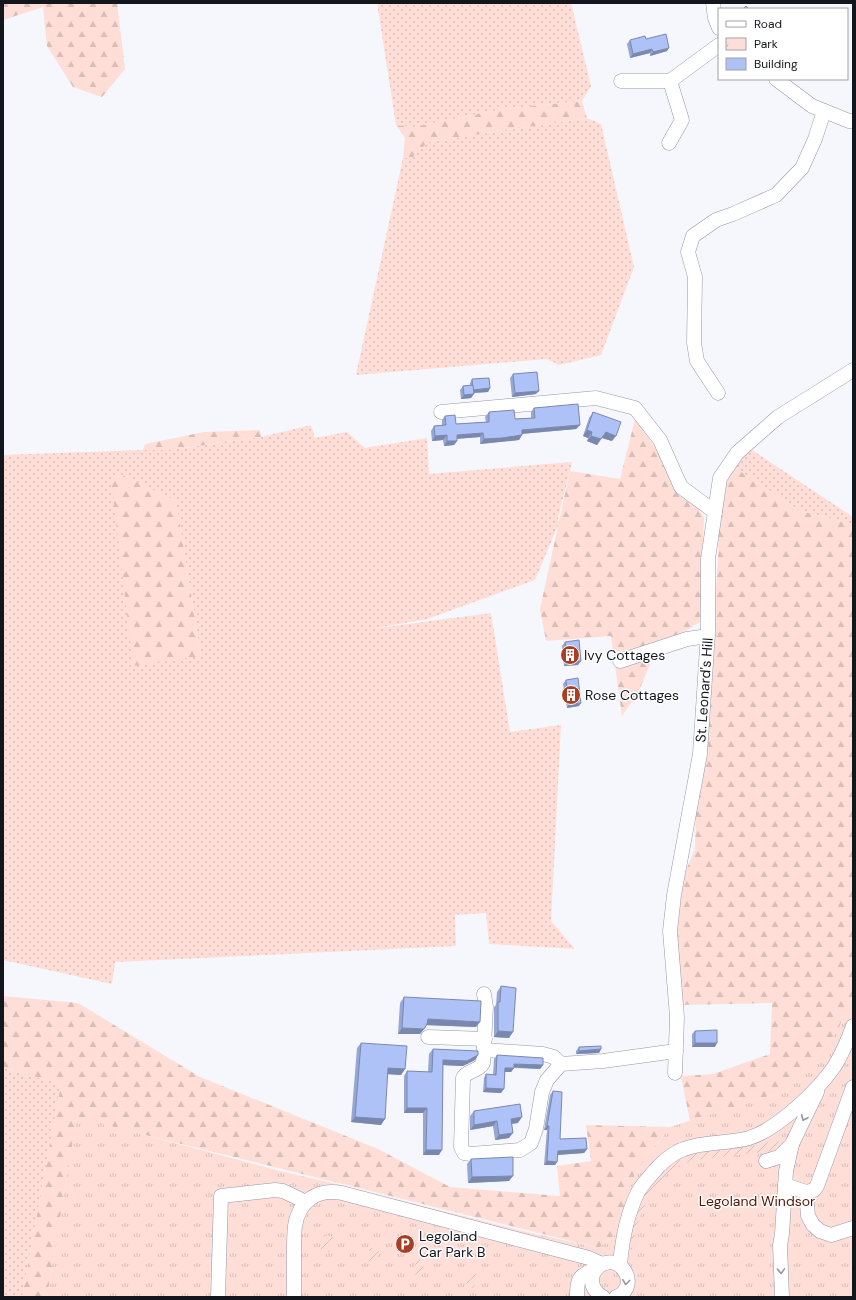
<svg xmlns="http://www.w3.org/2000/svg" width="856" height="1300" font-family="'DM Sans',sans-serif">
<defs>
<pattern id="grass-dots" width="8" height="8" patternUnits="userSpaceOnUse"><rect width="8" height="8" fill="#feded6"/><path d="M2 2h.1M6 6h.1" fill="none" stroke="#d9beb7" stroke-width="1.8" stroke-linecap="round"/></pattern>
<pattern id="forest-firs" width="22" height="20" patternUnits="userSpaceOnUse"><rect width="22" height="20" fill="#feded6"/><path d="M5 1l3.5 6h-7zM16 11l3.5 6h-7z" fill="#d9beb7"/></pattern>
<pattern id="park-tufts" width="24" height="20" patternUnits="userSpaceOnUse"><rect width="24" height="20" fill="#feded6"/><path d="M3 7l-1-3M5 7V3M7 7l1-3M15 17l-1-3M17 17v-4M19 17l1-3" fill="none" stroke="#d9beb7"/></pattern>
<pattern id="garden-furrows" width="10" height="10" patternUnits="userSpaceOnUse"><rect width="10" height="10" fill="#feded6"/><path d="M-1 1l2-2M0 10L10 0M9 11l2-2" fill="none" stroke="#d9beb7"/></pattern>
</defs>
<rect width="100%" height="100%" fill="#f6f7fc"/>
<g fill="url(#grass-dots)" fill-rule="evenodd">
<polygon points="377,3 571,3 591,86 582,101 503,109 413,127 396,125"/>
<polygon points="587,118 601,124 634,267 601,355 559,365 547,359 356,375 403,158 413,157 428,142"/>
<path d="M311,425L315,438L347,432L365,448L427,438L429,474L572,462L558,518L559,523L535,580L427,619L371,629L491,613L510,732L561,725L551,921L575,949L489,944L486,913L455,915L456,946L115,962L112,984L3,960V455L143,450H170L261,437ZM124,476L176,501L201,656L111,477Z"/>
<polygon points="749,448 853,517 853,524 800,511 734,467"/>
<polygon points="3,1068 61,1084 22,1297 3,1297"/>
</g>
<g fill="url(#forest-firs)">
<polygon points="3,3 117,3 125,69 102,97 73,87 47,46 43,7 3,20"/>
<polygon points="582,101 587,118 428,142 413,157 403,158 405,138 396,125 413,127 503,109"/>
<polygon points="635,419 704,517 700,622 657,648 638,693 622,716 611,636 546,641 540,609 570,471 620,479"/>
<polygon points="260,430 261,437 170,450 143,450 145,444 204,432"/>
<polygon points="734,467 800,511 853,524 853,994 838,1030 788,1090 690,1121 681,1076 713,1074 770,1054 772,1003 679,1005 675,946 682,880 695,849 696,809 707,709 718,561 719,506 722,488"/>
<polygon points="124,476 176,501 201,656 133,666 111,477"/>
<polygon points="3,996 78,1003 200,1077 378,1149 450,1187 560,1196 557,1166 591,1161 586,1125 670,1127 635,1173 617,1233 599,1248 77,1118 47,1297 22,1297 61,1084 3,1068"/>
</g>
<polygon fill="url(#park-tufts)" points="853,994 853,1297 47,1297 77,1117 280,1171 324,1181 527,1232 599,1248 617,1233 635,1173 670,1127 788,1090 838,1030"/>
<g fill="url(#garden-furrows)">
<path d="M775,1141L783,1142L782,1149C753,1155 723,1155 693,1161C654,1169 638,1214 632,1249L627,1250C631,1231 634,1211 644,1194C657,1171 683,1155 708,1150C723,1147 739,1148 754,1146C761,1145 767,1142 775,1141Z"/>
<polygon points="324,1235 333,1237 329,1252 321,1250"/>
<polygon points="370,1248 379,1250 376,1263 367,1261"/>
<polygon points="417,1259 425,1261 421,1276 413,1274"/>
<polygon points="469,1272 477,1274 474,1288 466,1286"/>
</g>
<g fill="none" stroke-linecap="round" stroke-linejoin="round">
<g stroke="#9299ad" stroke-width="15">
<g id="minor">
<polyline points="713,3 715,18 719,28"/>
<polyline points="776,79 812,106 849,121 853,121"/>
<polyline points="621,81 670,81 719,45"/>
<polyline points="669,143 682,120 670,81"/>
<polyline points="718,393 697,361 694,343 695,277 688,252 693,236 716,220 733,214 776,195 802,168 815,139 824,111"/>
<polyline points="441,412 596,398 635,408 660,440 681,487 715,512"/>
<polyline points="620,661 687,639 708,636"/>
<path d="M484,994L486,1007L483,1063C478,1072 467,1070 463,1078L461,1147L464,1153L471,1154L520,1150L531,1143L536,1129L542,1092L547,1080L561,1064"/>
<polyline points="428,1037 485,1039"/>
<polyline points="484,1050 543,1054 554,1057 561,1064 603,1061 676,1051"/>
<polyline points="675,1073 677,1017 670,931 674,895 700,754 708,632 708,559 720,478 737,453 778,417 853,370"/>
<polyline points="766,1161 779,1157 792,1144"/>
<polyline points="785,1185 806,1192 808,1216 813,1225 820,1231 831,1235 853,1228"/>
<polyline points="806,1192 814,1190 817,1186 853,1087"/>
<path d="M620,1265C622,1241 627,1214 638,1192C643,1183 652,1174 659,1166C666,1159 675,1152 684,1149C705,1141 728,1144 749,1138C778,1129 817,1091 834,1067C842,1054 848,1040 853,1026"/>
<polyline points="218,1297 221,1196 275,1190 283,1191 306,1202"/>
<path d="M294,1297C294,1281 294,1266 294,1250C294,1242 294,1234 295,1226C299,1201 317,1188 342,1193L589,1258L602,1264"/>
<path d="M577,1297C577,1276 579,1277 597,1268"/>
<path d="M603,1297C597,1294 592,1288 592,1280C592,1275 595,1270 598,1267C620,1249 642,1287 616,1297"/>
<polyline points="782,1297 780,1245 782,1234 786,1171 792,1144 817,1092"/>
</g>
</g>
<use href="#minor" stroke="#fff" stroke-width="14"/>
</g>
<g fill="#96a7d4">
<polygon points="646,39 667,51 650,56 650,53 630,58 627,44 630,40"/>
<polygon points="513,374 536,394 512,397 510,378"/>
<polygon points="472,379 490,388 488,392 474,393 471,398 461,399 460,390 463,386 470,385 470,383"/>
<polygon points="534,408 580,425 576,429 522,434 519,440 498,442 480,444 480,437 457,439 457,441 454,445 444,446 443,440 432,441 431,431 434,426 442,425 442,420 445,416 456,424 486,422 485,417 489,412 515,419 531,418 531,412"/>
<polygon points="593,412 612,441 602,438 597,445 587,441 588,438 583,436 589,418"/>
<polygon points="565,642 578,665 564,666 562,646"/>
<polygon points="566,680 579,706 567,708 563,684"/>
<polygon points="501,986 509,1038 494,1037 494,1007 496,1005 497,992"/>
<polygon points="404,997 476,1027 427,1025 420,1034 398,1034 400,1003"/>
<polygon points="695,1031 715,1047 692,1047 692,1034"/>
<polygon points="361,1043 405,1069 401,1075 388,1074 381,1125 351,1122 357,1048"/>
<polygon points="579,1047 601,1049 599,1053 576,1054 576,1051"/>
<polygon points="433,1049 478,1055 475,1060 463,1066 443,1065 439,1155 423,1155 423,1113 404,1113 404,1076 407,1071 428,1072 429,1054"/>
<polygon points="497,1055 543,1065 540,1069 514,1068 511,1072 505,1072 501,1093 483,1092 484,1078 486,1074 493,1075 494,1059"/>
<polygon points="553,1091 560,1139 587,1149 584,1153 558,1155 557,1162 555,1165 544,1165 547,1130 544,1130 550,1095"/>
<polygon points="474,1111 518,1123 512,1124 509,1138 495,1140 493,1126 470,1130 470,1116"/>
<polygon points="471,1159 509,1181 468,1183 467,1164"/>
</g>
<g fill="#7a88ad">
<polygon points="669,48 667,51 650,56 653,52"/>
<polygon points="652,49 650,53 630,58 633,54"/>
<polygon points="490,388 488,392 471,393 473,390"/>
<polygon points="539,391 536,394 512,397 515,393"/>
<polygon points="474,394 471,398 461,399 464,395"/>
<polygon points="580,425 576,429 519,434 522,430"/>
<polygon points="587,430 592,432 588,438 583,436"/>
<polygon points="606,432 616,436 612,441 602,438"/>
<polygon points="483,433 480,437 453,439 457,435"/>
<polygon points="447,435 443,440 432,441 435,436"/>
<polygon points="522,435 519,440 480,444 484,439"/>
<polygon points="591,436 601,439 597,445 587,441"/>
<polygon points="447,441 457,441 454,445 444,446"/>
<polygon points="581,661 578,665 564,666 567,662"/>
<polygon points="581,703 579,706 567,708 569,704"/>
<polygon points="428,1019 480,1022 476,1027 424,1025"/>
<polygon points="402,1028 424,1029 420,1034 398,1034"/>
<polygon points="498,1031 513,1032 509,1038 494,1037"/>
<polygon points="695,1043 717,1043 715,1047 692,1047"/>
<polygon points="601,1049 599,1053 576,1054 579,1051"/>
<polygon points="478,1055 475,1060 463,1066 440,1065 443,1060"/>
<polygon points="514,1064 543,1065 540,1069 511,1067"/>
<polygon points="388,1068 405,1069 401,1075 384,1074"/>
<polygon points="505,1068 514,1068 511,1072 502,1072"/>
<polygon points="486,1088 504,1089 501,1093 483,1092"/>
<polygon points="407,1108 427,1108 423,1113 404,1113"/>
<polygon points="355,1117 385,1119 381,1125 351,1122"/>
<polygon points="522,1117 518,1123 507,1124 511,1119"/>
<polygon points="497,1121 493,1126 470,1130 474,1125"/>
<polygon points="547,1126 549,1126 547,1130 544,1130"/>
<polygon points="513,1133 509,1138 495,1140 499,1135"/>
<polygon points="587,1149 584,1153 555,1155 558,1151"/>
<polygon points="426,1150 442,1150 439,1155 423,1155"/>
<polygon points="547,1161 557,1162 555,1165 544,1165"/>
<polygon points="513,1176 509,1181 468,1183 472,1177"/>
</g>
<g fill="#afc2f7" stroke="#7a88ad">
<polygon points="746,6 749,9 743,9"/>
<polygon points="666,34 669,48 653,52 652,49 633,54 630,40 645,36 646,39"/>
<polygon points="537,372 539,391 515,393 513,374"/>
<polygon points="489,378 490,388 473,390 472,379"/>
<polygon points="473,385 474,394 464,395 463,386"/>
<polygon points="578,404 580,425 522,430 522,435 502,438 484,439 483,433 457,435 457,441 447,441 447,435 435,436 434,426 446,425 445,416 455,415 456,424 489,422 489,412 514,410 515,419 535,418 534,408"/>
<polygon points="593,412 621,422 616,436 606,432 601,439 591,436 592,432 587,430"/>
<polygon points="579,640 581,661 567,662 565,642"/>
<polygon points="578,678 581,703 569,704 566,680"/>
<polygon points="501,986 516,988 513,1032 498,1031 498,1002 500,1002"/>
<polygon points="404,997 481,1001 480,1022 428,1019 427,1024 424,1029 402,1028"/>
<polygon points="717,1030 717,1043 695,1043 695,1031"/>
<polygon points="361,1043 407,1046 405,1069 388,1068 385,1119 355,1117"/>
<polygon points="601,1046 601,1049 579,1051 579,1047"/>
<polygon points="433,1049 478,1051 478,1055 467,1061 443,1060 442,1150 426,1150 427,1108 407,1108 407,1071 432,1072"/>
<polygon points="497,1055 543,1058 543,1065 514,1064 514,1068 505,1068 504,1089 486,1088 486,1074 496,1075"/>
<polygon points="553,1091 562,1092 560,1139 586,1138 587,1149 558,1151 557,1162 547,1161 549,1126 547,1126"/>
<polygon points="520,1104 522,1117 511,1119 513,1133 499,1135 497,1121 474,1125 474,1111"/>
<polygon points="513,1157 513,1176 472,1177 471,1159"/>
</g>
<defs><path id="oneway-chevron" d="M-2-3.5L2.5 0L-2 3.5" fill="none" stroke-width="1.6" stroke-linecap="round" stroke-linejoin="round"/></defs>
<g stroke="#95969a">
<use href="#oneway-chevron" transform="translate(804 1118) rotate(115)"/>
<use href="#oneway-chevron" transform="translate(781 1271) rotate(88)"/>
<use href="#oneway-chevron" transform="translate(626 1282) rotate(97)"/>
</g>
<defs>
<g id="building-disc" transform="scale(1)"><circle r="9.5" fill="#a83f24" stroke="#fff"/><path d="M-4-6H4V6H1V3H-1V6H-4ZM-2.5-4.3h1.7v1.8h-1.7ZM.8-4.3h1.7v1.8H.8ZM-2.5-1h1.7V.8h-1.7ZM.8-1h1.7V.8H.8Z" fill="#fff"/></g>
<g id="parking-disc" transform="scale(1)"><circle r="9.5" fill="#a83f24" stroke="#fff"/><path d="M-3.5-5.5H1a3.5 3.5 0 0 1 0 7H-1V5.5H-3.5ZM-1-3.4V-.6H.8a1.4 1.4 0 0 0 0-2.8Z" fill="#fff"/></g>
</defs>
<g fill-rule="evenodd">
<use href="#building-disc" x="570" y="655"/>
<use href="#building-disc" x="571" y="695"/>
<use href="#parking-disc" x="405" y="1244"/>
</g>
<g text-anchor="middle" stroke-width="3" stroke-linejoin="round" paint-order="stroke">
<g font-size="14" fill="#14161e" stroke="#fff" text-anchor="start">
<text x="584" y="660">Ivy Cottages</text>
<text x="585" y="700">Rose Cottages</text>
<text x="419" y="1241">Legoland<tspan x="419" dy="16">Car Park B</tspan></text>
</g>
<g font-size="14" fill="#14161e" stroke="#fff">
<text transform="translate(704 690) rotate(-86)" y="5">St. Leonard's Hill</text>
</g>
<g font-size="14" fill="#571403" stroke="#fff">
<text x="757" y="1206">Legoland Windsor</text>
</g>
</g>
<rect width="856" height="1300" fill="none" stroke="#14161e" stroke-width="8"/>
<rect x="718" y="8" width="130" height="72" fill="#ffffff" stroke="#a1a2a5"/>
<rect x="726" y="21" width="20" height="6" fill="#ffffff" stroke="#a1a2a5"/>
<text x="754" y="28" font-size="12" fill="#14161e">Road</text>
<rect x="726" y="38" width="20" height="12" fill="url(#park-tufts)" stroke="#a1a2a5"/>
<text x="754" y="48" font-size="12" fill="#14161e">Park</text>
<rect x="726" y="58" width="20" height="12" fill="#afc2f7" stroke="#a1a2a5"/>
<text x="754" y="68" font-size="12" fill="#14161e">Building</text>
</svg>
